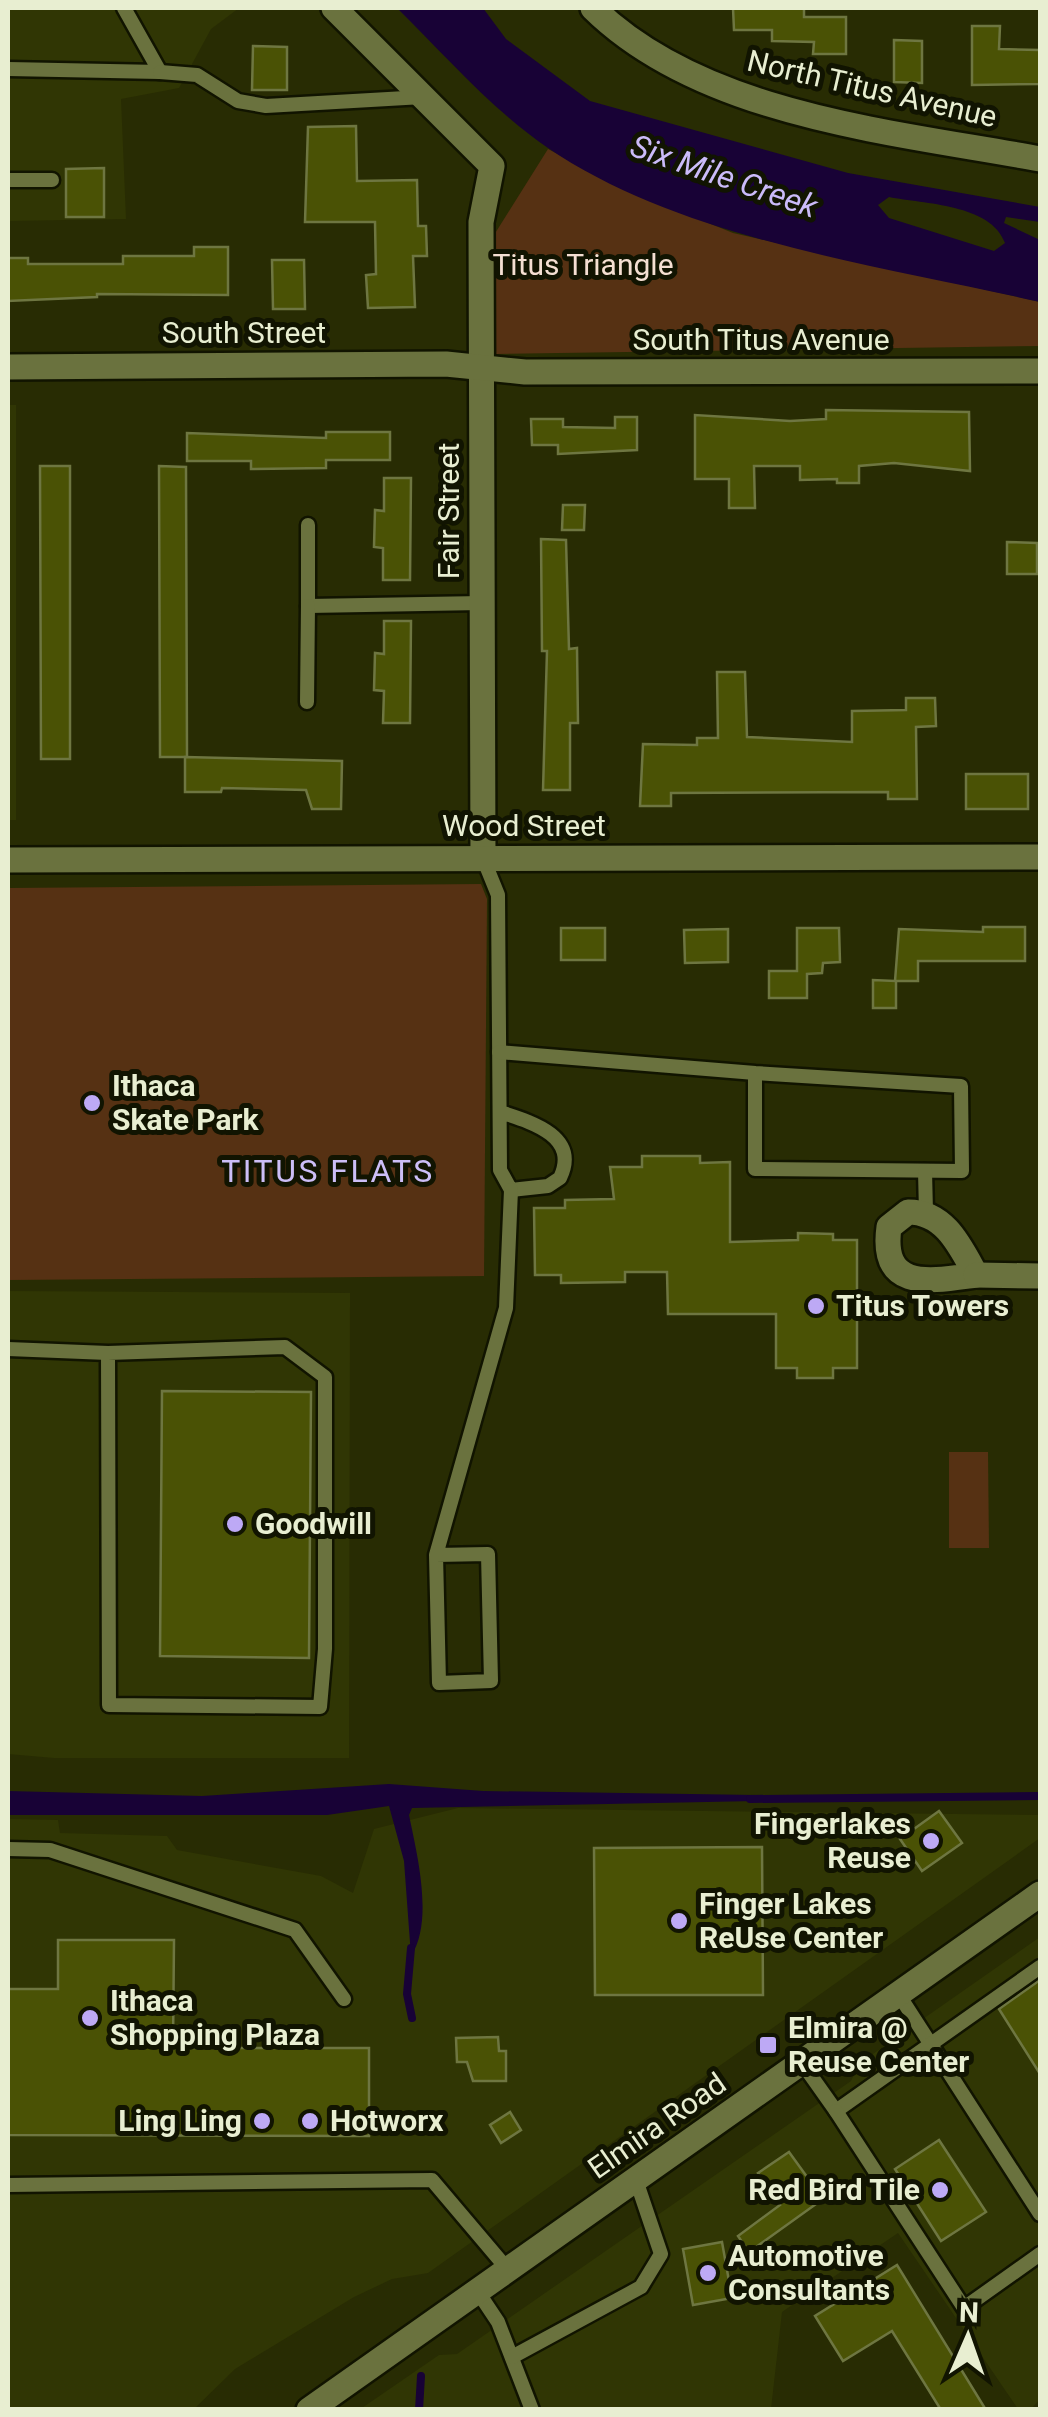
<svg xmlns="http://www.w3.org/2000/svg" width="1048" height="2417" font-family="Roboto,sans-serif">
<rect width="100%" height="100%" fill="#282c03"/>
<g fill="#303604">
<polygon points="8,8 239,8 211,29 179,88 121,99 126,219 8,221"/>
<rect x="8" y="405" width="8" height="415"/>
<polygon points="8,1291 350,1293 349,1758 54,1758 8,1754"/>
<polygon points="458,1808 1040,1815 1040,1838 428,2273 392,2279 354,2297 235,2369 194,2409 8,2410 8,1819 58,1820 60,1833 167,1836 177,1850 321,1876 353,1893 374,1829"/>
<polygon points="1040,1937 1040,2399 1031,2409 1018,2409 898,2233 782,2312 771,2409 359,2410 439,2355 457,2354 851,2081 860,2063"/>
</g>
<g fill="#563113">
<polygon points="548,149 625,189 733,233 1040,302 1040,346 496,354 494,235"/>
<polygon points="481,884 487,899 484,1276 8,1280 8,888"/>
<polygon points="949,1452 988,1452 989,1548 949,1548"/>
</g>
<g fill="#180236" fill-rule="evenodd">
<path d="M397,8H483L506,39L590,101L848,173L1040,207V222L1006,217L1004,223L1040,240V302C883,266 683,240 548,148C492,110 445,55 397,8ZM889,197C924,204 991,204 1005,243L994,251L889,218L878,205Z"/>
<path d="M389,1784L483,1791L756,1795V1801L412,1808L409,1815C417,1854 434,1921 411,1956L404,1861L389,1806L327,1815H8V1791L202,1796Z"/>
</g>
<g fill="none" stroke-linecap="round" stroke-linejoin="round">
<g stroke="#180236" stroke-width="8">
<polyline points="750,1799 1040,1796"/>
<polyline points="411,1948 407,1994 412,2018"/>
<polyline points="419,2410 421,2376"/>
</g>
</g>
<g fill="#4a5205" stroke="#6e7641" stroke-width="2.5">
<polygon points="733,8 804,8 804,17 846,17 846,54 813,54 814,42 772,41 772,30 734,30"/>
<polygon points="972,26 1000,26 999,49 1040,50 1040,84 972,85"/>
<polygon points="894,40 922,41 922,83 894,82"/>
<polygon points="253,46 287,47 287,90 252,90"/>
<polygon points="356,126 357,181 417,180 418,226 426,226 427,256 413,256 415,307 368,308 366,275 376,274 375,222 305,222 308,127"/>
<polygon points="104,168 104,217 66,217 66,169"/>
<polygon points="194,247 228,247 228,295 97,294 97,297 8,301 8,258 28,258 28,264 123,264 123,256 194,256"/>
<polygon points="272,260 304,260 305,309 273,309"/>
<polygon points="826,410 969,412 970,471 894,463 859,466 859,483 837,483 837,479 800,480 800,466 754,466 755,508 729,508 729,479 695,479 695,415 790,421 826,419"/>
<polygon points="615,417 637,417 637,450 558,454 558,445 532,445 531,419 563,419 563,427 615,428"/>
<polygon points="326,432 390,432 390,460 326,460 326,468 251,469 251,461 187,461 187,433 326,438"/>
<polygon points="40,466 70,466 70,759 41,759"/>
<polygon points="159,466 186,467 187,757 160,757"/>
<polygon points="384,478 411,478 410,580 383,580 383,548 374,547 375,510 384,511"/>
<polygon points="563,505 585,505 584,530 562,530"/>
<polygon points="541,539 566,540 569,649 577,648 578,723 570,723 570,790 543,790 547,651 542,651"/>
<polygon points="1007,542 1037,543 1037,574 1007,574"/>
<polygon points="384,621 411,621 410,723 383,723 384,691 374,690 375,653 384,654"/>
<polygon points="717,672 745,672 747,737 852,742 852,711 906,710 906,698 935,698 936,726 916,727 917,799 888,799 888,792 671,793 671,806 640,806 643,744 697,745 697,738 718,738"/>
<polygon points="185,757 342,761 341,809 312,809 306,790 222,788 221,792 185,792"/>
<rect x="966" y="774" width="62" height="35"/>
<polygon points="983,927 1025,927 1025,961 918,961 918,981 896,981 896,1008 873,1008 873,980 895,981 899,929 983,932"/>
<rect x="561" y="928" width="44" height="32"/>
<polygon points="797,928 839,928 840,962 823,963 822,973 807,974 807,998 769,998 769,971 797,971"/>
<polygon points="728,929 728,962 685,963 684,930"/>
<polygon points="642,1156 700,1156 700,1163 730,1162 730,1242 798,1240 798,1233 833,1234 833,1240 857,1240 857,1368 833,1368 833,1378 797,1378 797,1368 776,1368 776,1314 668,1314 667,1272 625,1272 625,1282 561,1283 561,1275 535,1275 534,1208 565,1208 565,1200 614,1199 610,1167 642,1167"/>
<polygon points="162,1391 311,1392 309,1658 160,1656"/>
<polygon points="939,1811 962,1843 922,1871 900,1839"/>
<polygon points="762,1847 763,1995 595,1995 594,1848"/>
<polygon points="58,1940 174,1940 173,2048 369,2048 369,2136 8,2135 8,1989 58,1989"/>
<polygon points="1040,1980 1040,2074 999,2009"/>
<polygon points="498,2037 499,2051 506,2051 506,2081 473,2081 467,2062 457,2062 456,2038"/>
<polygon points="510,2112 521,2130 501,2143 490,2125"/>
<polygon points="939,2140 986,2212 941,2241 895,2169"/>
<polygon points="789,2152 823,2199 749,2252 738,2236 780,2205 758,2173"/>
<polygon points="722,2242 732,2298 693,2305 683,2249"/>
<polygon points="897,2265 986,2410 941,2410 892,2331 843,2361 815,2316"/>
</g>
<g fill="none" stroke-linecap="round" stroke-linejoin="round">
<g stroke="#111400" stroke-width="19">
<g id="service">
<polyline points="8,69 160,72 124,8"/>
<polyline points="160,72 197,75 238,101 266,106 423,97"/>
<polyline points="8,180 52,180"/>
<polyline points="308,525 308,606 482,603"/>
<polyline points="307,702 308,606"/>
<path d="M483,858L498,895L500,1170L511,1190L548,1186L560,1178C580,1136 531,1122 500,1112"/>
<polyline points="499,1052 755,1073 755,1169 962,1171 961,1086 755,1073"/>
<polyline points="925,1171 926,1212"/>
<polyline points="8,1349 108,1353 285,1347 325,1377 325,1649 320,1707 109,1705 108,1353"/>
<polyline points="436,1555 488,1554 491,1681 439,1683 436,1555 506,1308 511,1190"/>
<polyline points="8,1849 50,1850 295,1930 344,1999"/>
<polyline points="899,1995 1040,2214"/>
<polyline points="802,2063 836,2111 1040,1967"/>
<polyline points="836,2111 964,2308 1040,2254"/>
<polyline points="8,2185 432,2180 509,2271"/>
<polyline points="478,2292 498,2322 532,2410"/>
<polyline points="512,2357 641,2287 661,2254 636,2180"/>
</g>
</g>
<g stroke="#111400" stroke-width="30">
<g id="minor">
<polyline points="334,8 492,166 481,222 483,858"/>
<path d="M593,8C703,116 895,132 1040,159"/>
<polyline points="8,367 446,364 525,372 1040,371"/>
<polyline points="8,860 1040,857"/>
<path d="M908,1212C945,1212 960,1246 976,1275C931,1281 880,1292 889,1227Z"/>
<polyline points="976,1275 1040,1276"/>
</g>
</g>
<g stroke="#111400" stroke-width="30">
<polyline id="tertiary" points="309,2410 1040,1894"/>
</g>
<use href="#service" stroke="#6a723e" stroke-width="14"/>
<use href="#minor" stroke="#6a723e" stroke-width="25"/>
<use href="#tertiary" stroke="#6a723e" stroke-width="25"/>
</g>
<g fill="#bda9f5" stroke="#111401" stroke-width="4">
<circle cx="92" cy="1103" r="10"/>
<circle cx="816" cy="1306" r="10"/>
<circle cx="235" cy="1524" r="10"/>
<circle cx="931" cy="1841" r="10"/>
<circle cx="679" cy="1921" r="10"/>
<circle cx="90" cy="2018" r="10"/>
<rect x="758" y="2035" width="20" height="20" rx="5"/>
<circle cx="262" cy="2121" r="10"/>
<circle cx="310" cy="2121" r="10"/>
<circle cx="940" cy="2190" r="10"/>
<circle cx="708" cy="2273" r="10"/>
</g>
<g text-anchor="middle" stroke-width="10" stroke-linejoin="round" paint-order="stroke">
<g font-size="30" fill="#e8eed1" stroke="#111401">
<text transform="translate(872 89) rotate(13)" y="10">North Titus Avenue</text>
<text x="244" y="343">South Street</text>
<text x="761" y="350">South Titus Avenue</text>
<text transform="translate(449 511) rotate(-90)" y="10">Fair Street</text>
<text x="524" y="836">Wood Street</text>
<text transform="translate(657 2126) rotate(-35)" y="10">Elmira Road</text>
</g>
<g font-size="30" fill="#f4dfd2" stroke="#111401">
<text x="583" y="275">Titus Triangle</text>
</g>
<g font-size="30" font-weight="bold" fill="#e8eed1" stroke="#111401" text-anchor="start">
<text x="112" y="1096">Ithaca<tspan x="112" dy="34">Skate Park</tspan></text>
<text x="836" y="1316">Titus Towers</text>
<text x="255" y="1534">Goodwill</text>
<text x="911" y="1834" text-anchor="end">Fingerlakes<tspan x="911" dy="34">Reuse</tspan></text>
<text x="699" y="1914">Finger Lakes<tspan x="699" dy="34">ReUse Center</tspan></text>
<text x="110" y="2011">Ithaca<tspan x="110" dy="34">Shopping Plaza</tspan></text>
<text x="788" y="2038">Elmira @<tspan x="788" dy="34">Reuse Center</tspan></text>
<text x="242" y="2131" text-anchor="end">Ling Ling</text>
<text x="330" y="2131">Hotworx</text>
<text x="920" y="2200" text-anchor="end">Red Bird Tile</text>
<text x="728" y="2266">Automotive<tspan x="728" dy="34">Consultants</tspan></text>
</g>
<g font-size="32" font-style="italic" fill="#cbbbf9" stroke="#111401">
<text transform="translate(724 176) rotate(19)" y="11">Six Mile Creek</text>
</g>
<g font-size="32" letter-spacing="2.5" fill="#ccbef7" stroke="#111401">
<text x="328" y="1182">TITUS FLATS</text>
</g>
</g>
<rect width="1048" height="2417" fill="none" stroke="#e8eed1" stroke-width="20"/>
<g transform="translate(968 2337) rotate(2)" stroke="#111401" stroke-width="8" paint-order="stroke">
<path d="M0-8L18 38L0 25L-18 38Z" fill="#e8eed1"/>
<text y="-15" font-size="28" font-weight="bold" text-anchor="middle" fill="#e8eed1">N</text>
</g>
</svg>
